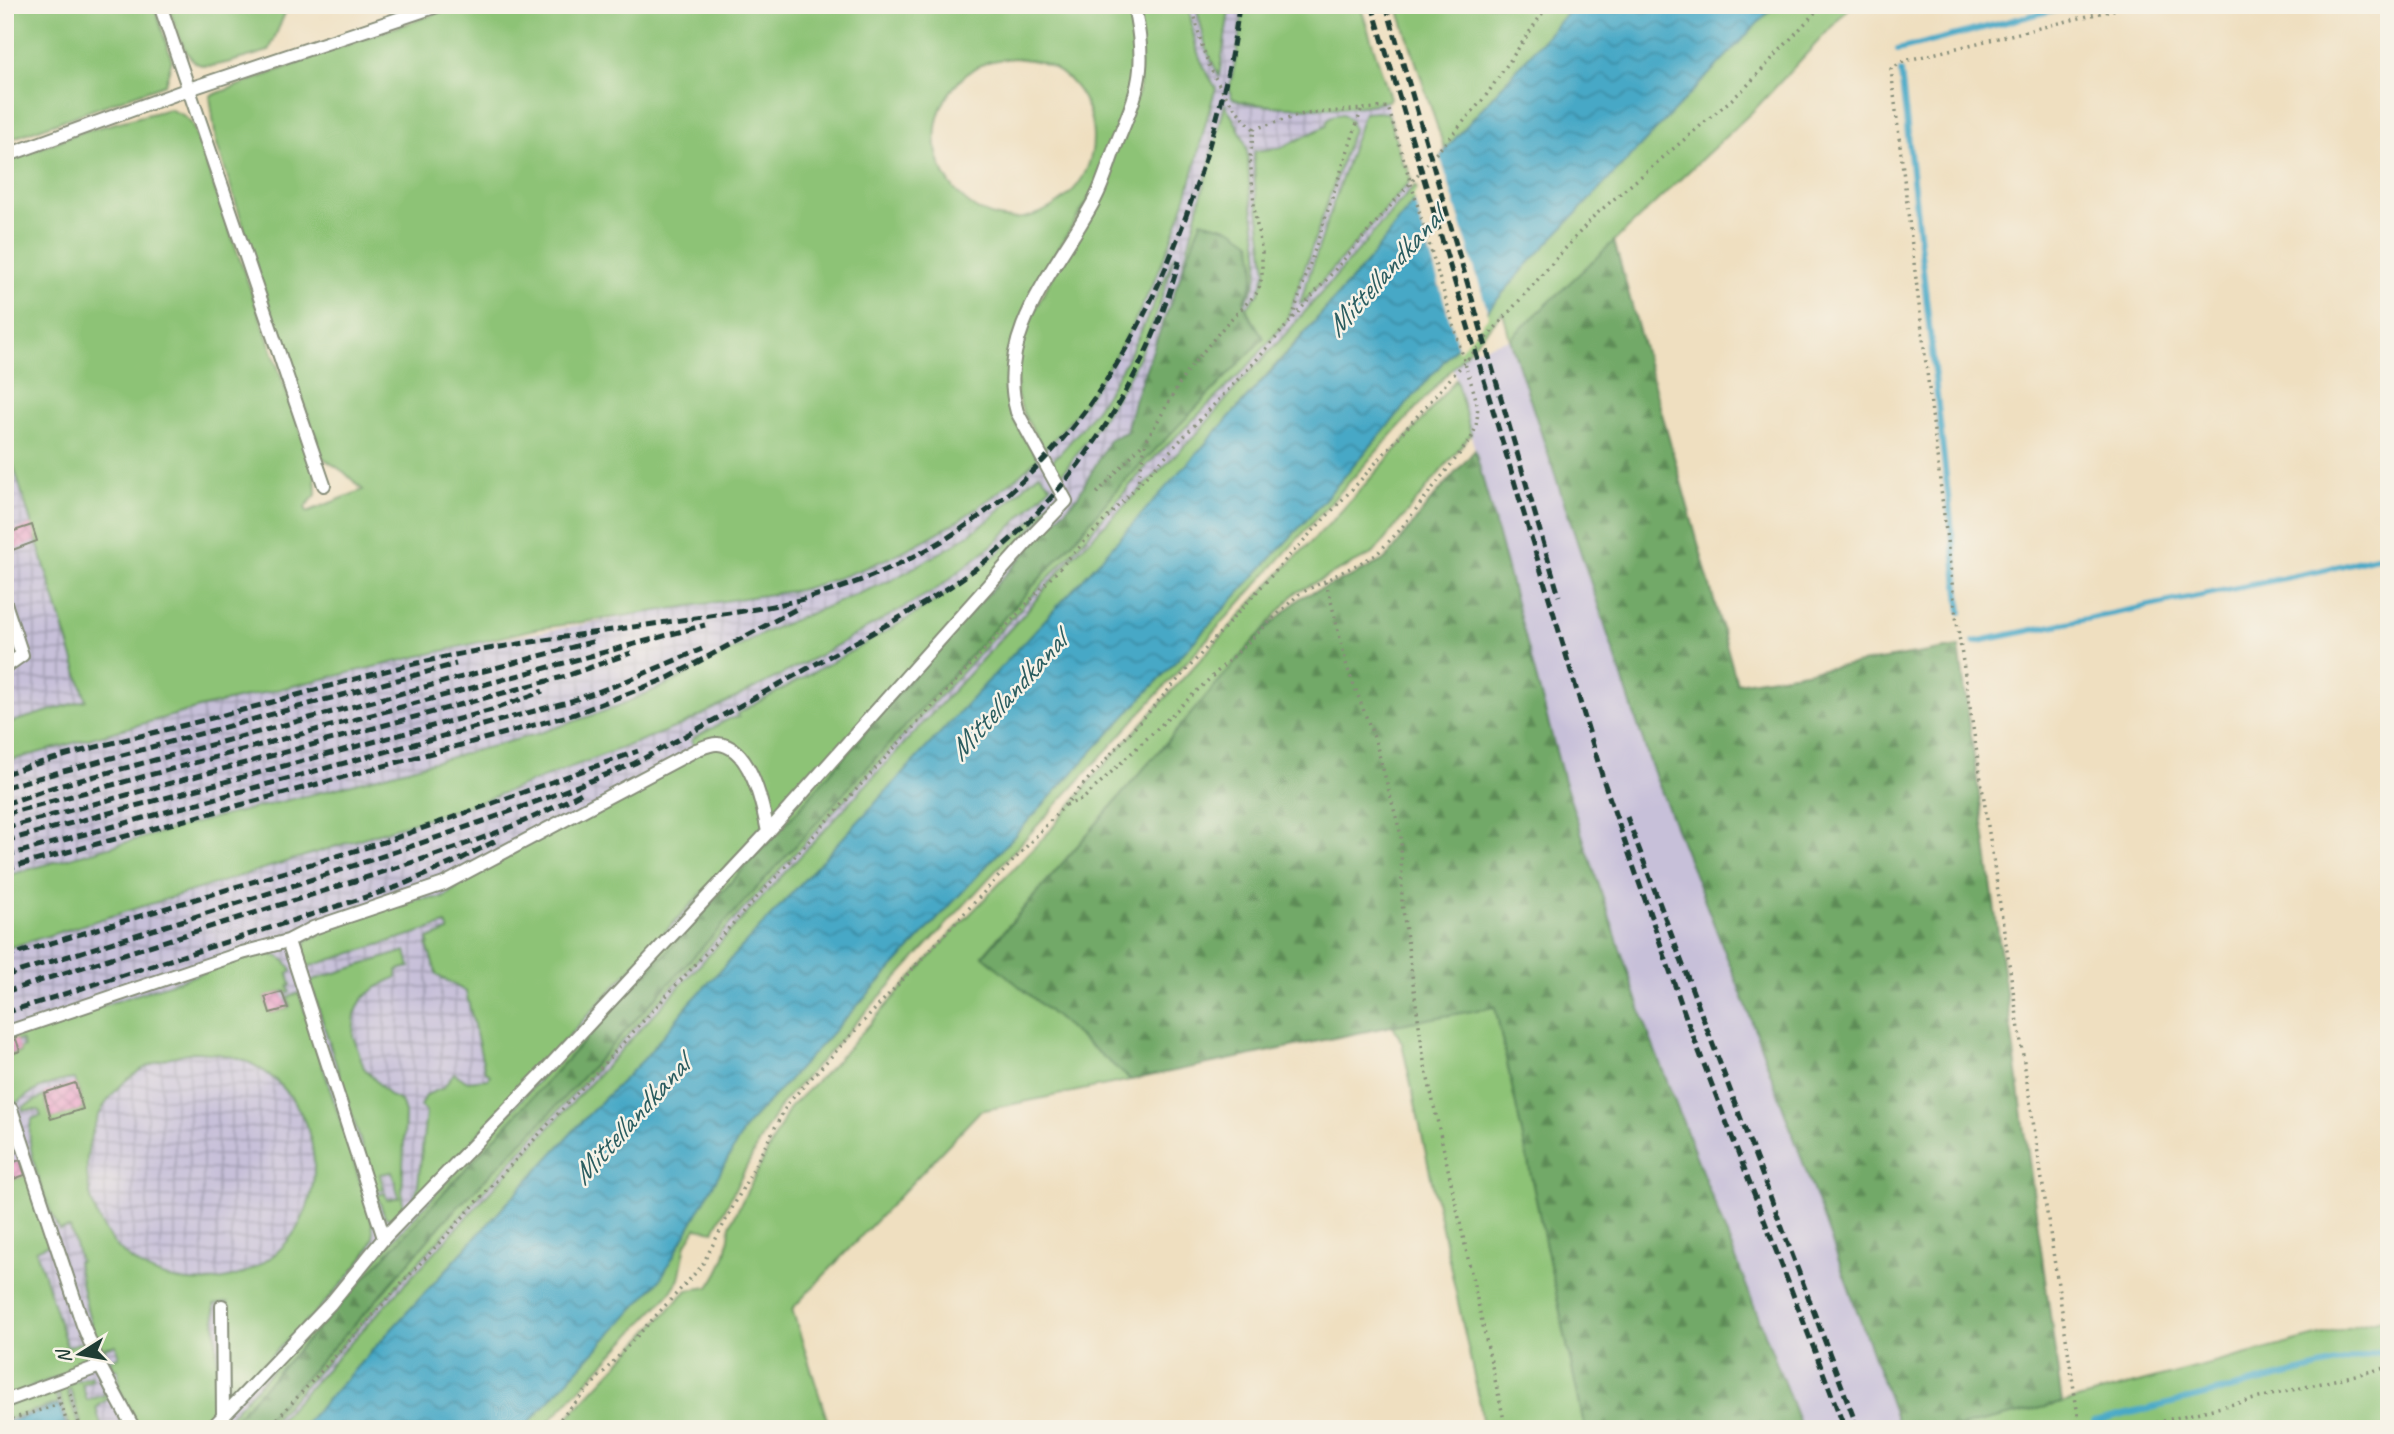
<svg xmlns="http://www.w3.org/2000/svg" width="2394" height="1434" font-family="Caveat,sans-serif">
<defs>
<pattern id="industrial-grid" width="8" height="8" patternUnits="userSpaceOnUse" patternTransform="scale(1.75)"><rect width="8" height="8" fill="#c7c0d9"/><path d="M0 4h8M4 0v8" fill="none" stroke="#a19db1"/></pattern>
<pattern id="forest-firs" width="22" height="20" patternUnits="userSpaceOnUse" patternTransform="scale(1.75)"><rect width="22" height="20" fill="#72a967"/><path d="M5 1l3.5 6h-7zM16 11l3.5 6h-7z" fill="#5d8b56"/></pattern>
<pattern id="water-waves" width="16" height="10" patternUnits="userSpaceOnUse" patternTransform="scale(1.75)"><rect width="16" height="10" fill="#47a8c6"/><path d="M0 5q4-4 8 0t8 0" fill="none" stroke="#3b8aa2"/></pattern>
<pattern id="building-cross-hatch" width="8" height="8" patternUnits="userSpaceOnUse" patternTransform="scale(1.75)"><rect width="8" height="8" fill="#ea9bc5"/><path d="M0 0l8 8M0 8l8-8" fill="none" stroke="#bd80a1"/></pattern>
</defs>
<rect width="100%" height="100%" fill="#f7f3e8"/>
<filter id="ink" filterUnits="userSpaceOnUse"><feTurbulence type="fractalNoise" baseFrequency=".0143" numOctaves="2"/><feDisplacementMap in="SourceGraphic" scale="14" xChannelSelector="R" yChannelSelector="G"/><feConvolveMatrix kernelMatrix="1 2 1 2 8 2 1 2 1" color-interpolation-filters="sRGB"/></filter>
<filter id="wash" filterUnits="userSpaceOnUse"><feTurbulence type="fractalNoise" baseFrequency=".00686" numOctaves="4" result="noise"/><feDisplacementMap in="SourceGraphic" scale="28" xChannelSelector="R" yChannelSelector="G"/><feGaussianBlur stdDeviation="1.57" result="paint"/><feColorMatrix in="noise" values="0 0 0 0 0 0 0 0 0 0 0 0 0 0 0 0 0 1.4 0 .05"/><feComposite in="paint" operator="in"/></filter>
<g filter="url(#wash)">
<rect width="100%" height="100%" fill="#efdfc0"/>
<polygon fill="url(#industrial-grid)" points="1178,5 1360,5 1414,201 1368,261 1144,513 689,1004 644,1059 588,1115 300,1429 5,1429 5,438 86,700 424,653 719,600 1028,451"/>
<polygon fill="#c7c0d9" points="1510,339 1651,765 1745,1003 1900,1429 1802,1429 1649,1035 1567,792 1450,357"/>
<g fill="#8dc376" stroke="#568055" stroke-width="2" fill-rule="evenodd">
<polygon points="5,5 154,5 172,60 165,84 5,141"/>
<path d="M168,5H288V6L269,51C195,71 194,83 168,5Z"/>
<path d="M461,5H1130L1136,42L1131,90L1094,190L1053,258L1011,351L1007,372L1005,386L1009,408L1021,433L1038,458C973,521 887,566 799,590L535,629L203,707L5,762V724L86,700L5,438V162L81,132L169,109L183,115L192,124L315,472L316,495L305,507L307,512L363,490L344,472L323,458L266,296L216,141L210,96L376,34ZM1014,58C1022,59 1032,60 1040,62C1083,76 1103,126 1088,166C1081,185 1068,198 1050,208C977,251 899,154 954,87C962,77 974,67 988,62C996,60 1005,59 1014,58Z"/>
<path d="M1138,5H1189C1194,43 1195,55 1216,88C1202,130 1195,174 1180,216C1150,300 1106,386 1044,450L1023,413L1017,395V361L1027,325L1059,264L1139,92Z"/>
<polygon points="1196,5 1230,5 1219,76 1207,51"/>
<path d="M1244,5H1360L1390,98L1388,101C1380,102 1371,105 1362,106C1336,109 1252,109 1232,98L1229,90L1237,53Z"/>
<polygon points="1397,5 1574,5 1445,150"/>
<polygon points="1775,5 1852,5 1755,109 1510,339 1503,312 1115,741 782,1103 762,1136 714,1231 696,1228 686,1244 679,1279 670,1293 542,1429 523,1429 660,1280 746,1126 1310,516 1527,265"/>
<path d="M1225,104C1232,117 1241,130 1245,143C1250,158 1248,176 1250,192C1253,227 1270,272 1245,302L1253,285L1255,262L1179,283Z"/>
<polygon points="1375,112 1388,113 1403,165 1407,165 1411,180 1302,304 1300,303 1364,113"/>
<path d="M1343,114L1350,120L1353,129L1286,322L1249,365L1149,463L1089,534L272,1421L264,1429H258L367,1311L446,1219L537,1127L969,657L1079,535L1119,487L1263,338L1246,308L1259,293L1266,271L1255,184L1254,157L1255,151L1281,148L1326,126C1328,115 1333,115 1343,114Z"/>
<polygon points="1415,185 1419,193 1414,201 1368,261 1144,513 689,1004 644,1059 588,1115 300,1429 271,1429 1024,614 1071,558 1198,433 1241,382 1283,337"/>
<path d="M1175,253C1164,294 1150,336 1130,374C1110,410 1084,443 1060,477L1049,464C1109,407 1145,329 1175,253Z"/>
<path d="M1456,379L1471,434L1374,553L1295,593L983,955L1131,1080L980,1111L792,1309L830,1429H557L687,1290L709,1287C723,1267 729,1250 730,1225L790,1107L832,1066L949,936L1049,832L1097,773L1269,584L1335,518L1413,431Z"/>
<polygon points="1039,473 1051,486 997,541 938,588 816,657 682,725 479,802 5,949 5,876 210,819 330,790 537,734 611,709 673,682 770,630 892,580 952,546 988,521"/>
<path d="M1058,497L972,600L930,657L799,809L225,1429H218L463,1165L771,820L762,826L752,841L658,939L413,1205L418,1185L426,1112L421,1106L426,1095L443,1088L454,1073L466,1081L488,1079L490,1075L485,1071L466,992L437,975L427,945L429,944L428,939L449,931L446,924L304,968L302,954L307,940L349,921L418,899L443,898L480,870L698,750L691,741L694,738L729,719L739,717L737,714C806,676 876,640 942,597C984,569 1020,534 1054,498Z"/>
<polygon points="406,951 410,967 397,970 397,977 377,987 362,999 355,1014 353,1036 364,1068 390,1096 401,1101 405,1113 402,1196 403,1207 391,1219 385,1217 377,1195 385,1193 387,1200 399,1197 392,1172 380,1174 384,1190 376,1191 310,981"/>
<path d="M260,954C274,954 285,956 292,971L288,973L291,985L288,986L290,992L287,993L285,991L265,998L271,1013L290,1007L288,997L299,993L368,1206C371,1216 374,1227 373,1238C368,1268 260,1366 233,1392L228,1393V1302L214,1305L218,1374L227,1403L202,1429H140L119,1388L118,1370L112,1368L110,1359L119,1357L116,1345L104,1348L107,1361C92,1340 82,1288 77,1262L80,1261L70,1228L59,1230C48,1207 20,1140 33,1118L41,1116L39,1110H23V1107L44,1096L52,1118L83,1109L75,1079C52,1081 33,1089 16,1104C3,1093 5,1071 5,1056L20,1052L19,1049L24,1047L21,1040L5,1043V1038ZM195,1052C215,1053 234,1055 252,1064C326,1103 336,1207 270,1258C253,1271 232,1279 211,1281C63,1293 35,1073 195,1052Z"/>
<polygon points="1495,1006 1585,1429 1483,1429 1480,1404 1402,1043 1393,1025"/>
<polygon points="26,1166 40,1208 37,1211 41,1211 52,1243 36,1250 67,1347 85,1341 88,1356 78,1369 5,1397 5,1172 8,1181 25,1175 22,1167"/>
<polygon points="2389,1317 2389,1429 1952,1429 2062,1403"/>
<polygon points="91,1376 93,1380 82,1384 87,1400 105,1395 102,1384 111,1396 96,1408 102,1429 83,1429 70,1388 67,1390 80,1429 70,1429 58,1392 55,1393 58,1403 5,1420 5,1406"/>
</g>
<g fill="url(#forest-firs)" stroke="#48734e" stroke-width="2">
<path d="M1201,221L1232,229L1251,242C1256,266 1257,279 1244,300L1248,314L1264,338L1119,487L1079,535L969,657L537,1127L446,1219L367,1311L258,1429H225L799,809L930,657L1078,496L1110,439L1126,432L1135,398Z"/>
<polygon points="1614,241 1737,683 1959,647 2062,1403 1952,1429 1900,1429 1745,1003 1651,765 1510,339"/>
<polygon points="1475,450 1564,781 1649,1035 1802,1429 1585,1429 1495,1007 1411,1022 1131,1080 983,956 1256,638 1301,597 1354,575 1386,559 1429,503"/>
</g>
<g fill="url(#water-waves)" stroke="#33727d" stroke-width="2">
<polygon points="1574,5 1775,5 1527,265 1310,516 746,1126 660,1280 523,1429 300,1429 588,1115 644,1059 689,1004 1081,581 1275,367 1368,261 1414,201 1445,150"/>
<polygon points="59,1405 67,1429 5,1429 5,1423"/>
</g>
<polygon fill="#efdfc0" points="1439,152 1489,316 1459,351 1413,197"/>
<g fill="none" stroke-linecap="round" stroke-linejoin="round">
<g stroke="#47a8c6" stroke-width="6">
<polyline points="1898,50 2072,5"/>
<polyline points="1901,72 1961,612"/>
<polyline points="1974,642 2319,571 2389,554"/>
<polyline points="2094,1422 2389,1350"/>
<polyline points="2065,1429 2066,1429"/>
</g>
</g>
<g id="blocks">
<g fill="url(#building-cross-hatch)">
<polygon points="32,525 37,541 7,552 5,534"/>
<polygon points="282,992 288,1008 270,1013 265,997"/>
<polygon points="16,1039 20,1051 5,1056 5,1043"/>
<polygon points="75,1083 83,1109 51,1119 44,1093"/>
<polygon points="5,1119 11,1133 5,1135"/>
<polygon points="20,1160 25,1175 8,1181 5,1165"/>
</g>
</g>
</g>
<g filter="url(#ink)">
<use href="#blocks" fill-opacity="0" stroke="#878e7a" stroke-width="2"/>
<g fill="none" stroke-linecap="round" stroke-linejoin="round">
<g stroke="#878e7a" stroke-width="16">
<g id="lane">
<polyline points="160,5 324,485"/>
<polyline points="5,156 189,89 440,5"/>
<polyline points="5,603 22,655 5,667"/>
<path d="M768,832L1035,533L1066,501L1017,412C994,333 1060,265 1095,199C1103,184 1108,166 1114,150C1124,124 1138,96 1140,69C1142,48 1138,26 1134,5"/>
<path d="M5,1033L242,953L288,941L313,928L444,884L696,750C702,748 711,743 718,744C751,746 763,807 768,832L546,1070L384,1238L288,941"/>
<polyline points="11,1109 83,1325 100,1366 134,1429"/>
<polyline points="222,1306 223,1416"/>
<polyline points="5,1401 100,1366"/>
<polyline points="211,1429 331,1303 384,1238"/>
</g>
</g>
<g stroke="#878e7a" stroke-width="3.5" stroke-dasharray="2 5" stroke-linecap="butt">
<polyline points="1254,129 1303,114 1388,107 1397,137"/>
<polyline points="1292,318 1361,111"/>
<path d="M1137,487L1146,441L1187,371L1227,323L1256,294L1260,286L1262,276V252L1255,215L1250,158L1254,129C1217,93 1201,56 1193,5"/>
<polyline points="1097,493 1144,442"/>
<polyline points="1325,582 1329,593 1347,667 1375,740 1401,835 1402,903 1424,1061 1506,1429"/>
<path d="M1066,805L1083,799L1299,594L1376,555L1399,531L1471,439C1484,411 1475,397 1467,370"/>
<polyline points="70,1394 81,1429"/>
<polyline points="58,1396 69,1429"/>
<polyline points="5,1421 60,1404"/>
<polyline points="268,1429 1070,557 1261,355 1485,97 1548,5"/>
<polyline points="551,1429 701,1267 788,1103 1065,805 1290,555 1358,483 1594,216 1745,88 1822,5"/>
<polyline points="2080,1429 1956,616 1891,69 1904,61 2133,5"/>
<polyline points="2129,1429 2389,1367"/>
</g>
<use href="#lane" stroke="#fff" stroke-width="12"/>
<g stroke="#1f3d34" stroke-width="5" stroke-dasharray="10 5" stroke-linecap="butt">
<polyline points="1372,5 1604,782 1688,1023 1845,1429"/>
<polyline points="1386,5 1559,596"/>
<path d="M5,774C78,749 157,733 231,713C308,693 386,668 465,653C539,640 613,630 688,619C730,613 773,608 814,596C1021,536 1128,389 1194,193C1214,134 1232,67 1239,5"/>
<polyline points="5,787 456,664"/>
<polyline points="5,804 51,788 595,641"/>
<polyline points="5,814 705,625"/>
<polyline points="1627,817 1858,1429"/>
<polyline points="5,828 566,676 631,653"/>
<polyline points="5,841 492,710 543,691"/>
<polyline points="5,856 571,701 617,685 702,649"/>
<polyline points="5,869 575,714 668,678 800,607"/>
<polyline points="5,957 387,841 638,751"/>
<path d="M5,976C217,909 430,847 635,763C700,728 765,692 830,656C881,628 933,601 979,566C1075,491 1147,378 1179,261"/>
<path d="M5,992C114,957 222,923 330,889C413,862 507,835 583,792"/>
<polyline points="5,1013 397,887 461,859 499,839"/>
</g>
<polyline stroke="#878e7a" stroke-width="3.5" stroke-dasharray="2 5" stroke-linecap="butt" points="1397,137 1467,370"/>
</g>
</g>
<g text-anchor="middle" stroke-width="5" stroke-linejoin="round" paint-order="stroke">
<g font-size="30" font-style="italic" fill="#2b5d60" stroke="#f7f3e8">
<text transform="translate(1384 272) rotate(-48)" y="10">Mittellandkanal</text>
<text transform="translate(1007 696) rotate(-48)" y="10">Mittellandkanal</text>
<text transform="translate(630 1120) rotate(-48)" y="10">Mittellandkanal</text>
</g>
</g>
<rect width="2394" height="1434" fill="none" stroke="#f7f3e8" stroke-width="28"/>
<g transform="translate(80 1354) rotate(259)" stroke="#f7f3e8" stroke-width="5" paint-order="stroke">
<path d="M0-5L12 26L0 18L-12 26Z" fill="#1f3d34"/>
<text y="-10" font-size="19" font-weight="bold" text-anchor="middle" fill="#1f3d34">N</text>
</g>
</svg>
